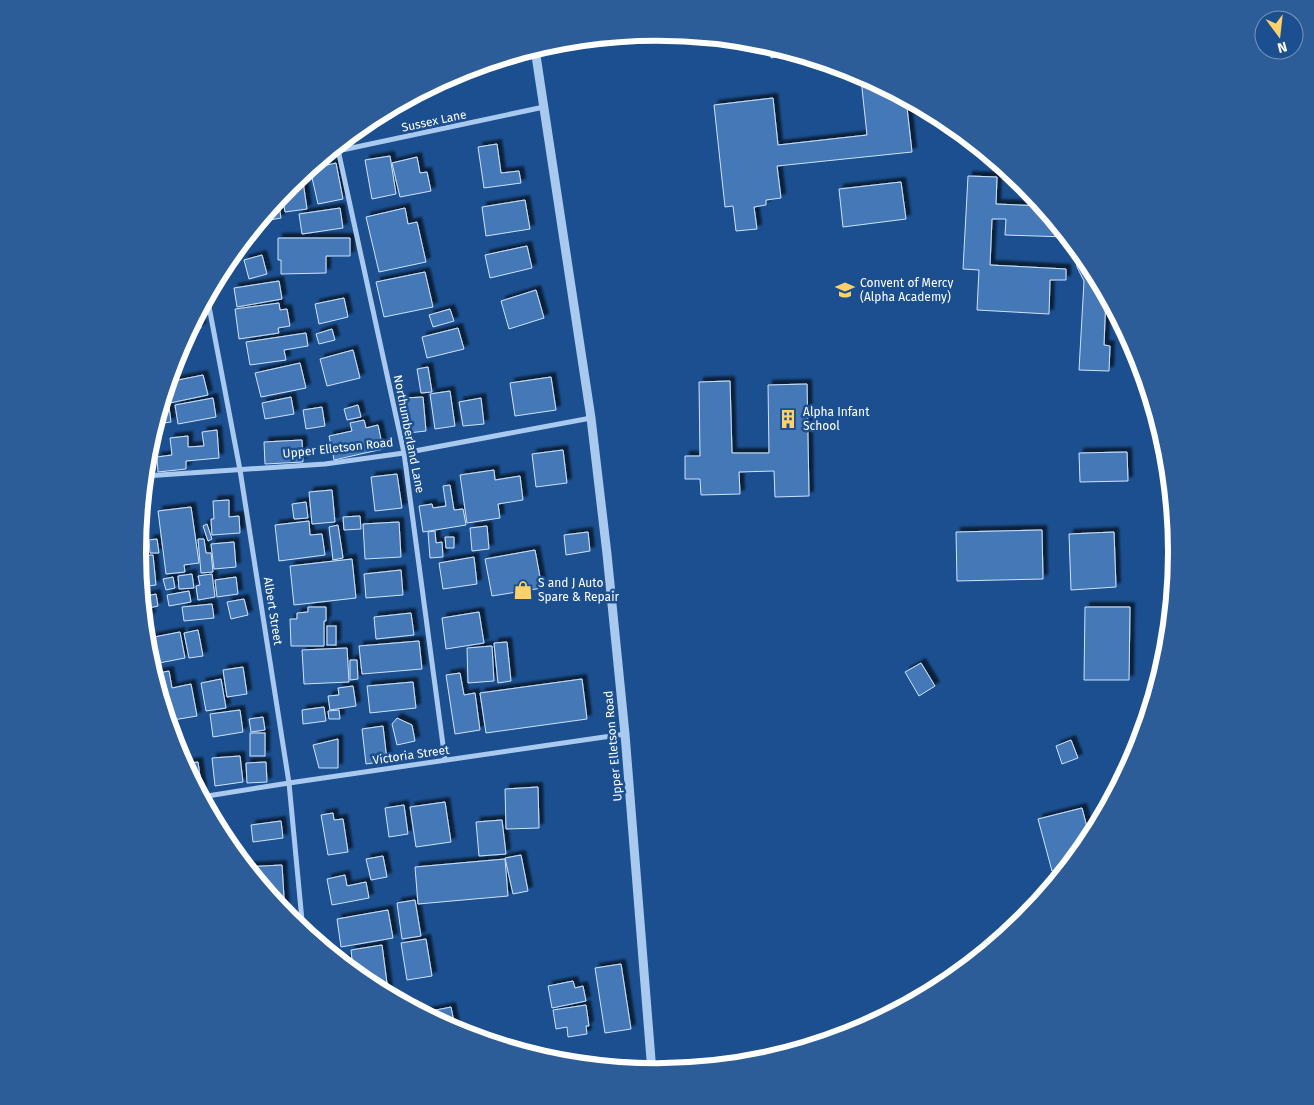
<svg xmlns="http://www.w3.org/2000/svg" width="1314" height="1105" font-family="'Fira Sans',sans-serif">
<defs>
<filter id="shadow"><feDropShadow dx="4.5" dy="-4.5" stdDeviation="1" flood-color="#0009"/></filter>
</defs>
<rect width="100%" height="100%" fill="#1b4f8f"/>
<g fill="#4478b7" stroke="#cfe3fa" filter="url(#shadow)">
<polygon points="770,46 783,50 783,56 771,58"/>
<polygon points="868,78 906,99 912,152 777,166 781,198 766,200 766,205 754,207 757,229 736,231 733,206 725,207 714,105 773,98 778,145 867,135 861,79"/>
<polygon points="497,144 501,173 519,171 521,183 484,188 478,147"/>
<polygon points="390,156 396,194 372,199 365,160"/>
<polygon points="417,157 420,173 427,172 431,191 400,197 392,163"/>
<polygon points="336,163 343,199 318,204 310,169"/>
<polygon points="302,175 307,209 285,212 282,194 290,185"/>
<polygon points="968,176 997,177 996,204 1042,206 1067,237 1005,235 1006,219 992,219 990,265 1066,269 1066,280 1050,280 1049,314 977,310 979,270 963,269"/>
<polygon points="901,182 906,219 843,227 839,189"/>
<polygon points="278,199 281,218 259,222"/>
<polygon points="525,200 530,229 486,236 482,207"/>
<polygon points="340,208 343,228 302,234 299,214"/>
<polygon points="405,208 408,224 417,222 426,262 379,272 366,217"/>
<polygon points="259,222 260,230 255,231 256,236 246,238"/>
<polygon points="278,238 350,238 350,256 326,256 326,273 281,274 281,260 278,260"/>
<polygon points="1074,245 1090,264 1106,295 1104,345 1110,346 1109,371 1079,370 1084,281 1077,267"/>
<polygon points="527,246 532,268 490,278 485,255"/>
<polygon points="262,255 267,274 249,279 244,260"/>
<polygon points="425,272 433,307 384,317 376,282"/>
<polygon points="279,281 282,299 237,307 234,288"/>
<polygon points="536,290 544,318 509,329 501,301"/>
<polygon points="344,298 348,317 319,324 315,304"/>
<polygon points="279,303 280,310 287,309 290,326 278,328 279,333 239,339 235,309"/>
<polygon points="450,309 454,321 433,327 429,315"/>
<polygon points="198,314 201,328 189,331"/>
<polygon points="458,328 464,349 427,358 422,337"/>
<polygon points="332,329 335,340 319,344 316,334"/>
<polygon points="306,333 308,346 284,350 286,360 250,365 246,342"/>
<polygon points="353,350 360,378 327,386 320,359"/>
<polygon points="300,363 306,388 261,397 255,373"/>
<polygon points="428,367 432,392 421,393 417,369"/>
<polygon points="203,375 208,395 165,404 164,394 170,393 168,382"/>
<polygon points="551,377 556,410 515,416 510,383"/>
<polygon points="730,381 732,453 769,453 768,385 807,384 809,496 775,497 774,471 739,472 740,494 701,495 700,479 685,479 685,456 700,456 699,382"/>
<polygon points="450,391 455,426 435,429 430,394"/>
<polygon points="291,397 294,414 265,419 262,403"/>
<polygon points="423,397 426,431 408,433 405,398"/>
<polygon points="213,398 216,417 178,424 175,405"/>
<polygon points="481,398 484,424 463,426 459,402"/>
<polygon points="358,405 361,417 347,420 344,409"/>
<polygon points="169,407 171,422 164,423 161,408"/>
<polygon points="322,407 325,426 306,429 303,410"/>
<polygon points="364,420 366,428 378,425 383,449 334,460 329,436 352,431 350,423"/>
<polygon points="217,430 219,458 186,461 186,469 158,472 157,457 172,455 170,438 188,436 188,447 204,446 202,432"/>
<polygon points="302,440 303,462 265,464 264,442"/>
<polygon points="563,450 567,483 536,487 532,454"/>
<polygon points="1127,452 1128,481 1080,482 1079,453"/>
<polygon points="494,470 495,480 520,476 523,500 498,504 500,518 467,523 460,475"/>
<polygon points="397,474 402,508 375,511 371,477"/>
<polygon points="450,485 454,510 463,509 466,525 423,532 419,506 432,504 433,508 446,506 443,486"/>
<polygon points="332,490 335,522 312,524 309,492"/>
<polygon points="229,500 229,517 239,516 240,533 212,535 211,519 214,519 213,501"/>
<polygon points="306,502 308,518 294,519 292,504"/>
<polygon points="191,507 199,563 184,565 185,572 166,574 158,511"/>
<polygon points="360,516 361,529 344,530 343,517"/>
<polygon points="309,521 310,535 322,534 325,555 279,561 275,525"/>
<polygon points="399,522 401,557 365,559 363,524"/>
<polygon points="207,524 212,539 208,541 203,526"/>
<polygon points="338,525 343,558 333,560 329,527"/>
<polygon points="487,526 489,549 472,551 470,528"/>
<polygon points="1042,530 1043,579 957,581 956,532"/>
<polygon points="435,531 436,543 442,542 443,557 430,558 428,532"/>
<polygon points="588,532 590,551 566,555 564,535"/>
<polygon points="1114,532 1116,587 1071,590 1069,534"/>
<polygon points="139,534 141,534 143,552 137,553"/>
<polygon points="445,537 454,537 454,548 446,548"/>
<polygon points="157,539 159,553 150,553 149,540"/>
<polygon points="198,539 204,539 206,553 211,553 213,572 201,573"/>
<polygon points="234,542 236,567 214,569 211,544"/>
<polygon points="535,550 542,588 492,596 485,559"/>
<polygon points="153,555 156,585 140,587 137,556"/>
<polygon points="474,557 477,584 443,589 439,563"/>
<polygon points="352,559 356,598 294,605 290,566"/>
<polygon points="401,570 403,595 366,598 364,574"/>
<polygon points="192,574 194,588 179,589 178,576"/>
<polygon points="212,574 215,597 198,600 196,586 200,585 198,576"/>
<polygon points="173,577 175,588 166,590 163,579"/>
<polygon points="236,577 238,594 217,597 215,580"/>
<polygon points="189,591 191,602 169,606 167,595"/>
<polygon points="156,594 158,606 149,608 151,617 143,618 141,597"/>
<polygon points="244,599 248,615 231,619 227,602"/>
<polygon points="212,604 214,618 184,621 182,607"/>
<polygon points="308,607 326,607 326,621 324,621 324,646 291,646 290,619 297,619 297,613 308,612"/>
<polygon points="1085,607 1130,607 1129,680 1084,680"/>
<polygon points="479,612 484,643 446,649 442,618"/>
<polygon points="411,613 414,635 376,639 374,617"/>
<rect x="327" y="626" width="9" height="19"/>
<polygon points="198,630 203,656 189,658 184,633"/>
<polygon points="180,632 185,658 154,664 149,638"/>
<polygon points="419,641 422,669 362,674 359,646"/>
<polygon points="507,642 511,681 498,683 494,643"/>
<polygon points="492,646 494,681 468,683 467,648"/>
<polygon points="347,648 349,682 304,684 302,650"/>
<polygon points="350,660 357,660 358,679 350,680"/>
<polygon points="921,663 935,686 919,696 905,672"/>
<polygon points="243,667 247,694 227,697 223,670"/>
<polygon points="169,671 172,688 191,684 197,716 167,721 153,674"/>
<polygon points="460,673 464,695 475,693 480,730 455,734 446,675"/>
<polygon points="221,679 226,708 206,711 201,683"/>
<polygon points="582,679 587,719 486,733 480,693"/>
<polygon points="413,682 416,708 370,713 367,686"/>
<polygon points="353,686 356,706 330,710 328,696 339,695 338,688"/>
<polygon points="324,707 326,721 303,724 302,710"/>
<polygon points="240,710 243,732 213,737 210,714"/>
<polygon points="339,710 340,719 329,719 328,711"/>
<polygon points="263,717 265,730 251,732 249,719"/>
<polygon points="397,718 412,725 415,741 397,745 392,724"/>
<polygon points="383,726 387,761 366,764 362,729"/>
<rect x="250" y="733" width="15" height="23"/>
<polygon points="338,739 338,768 319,768 313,745"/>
<polygon points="1071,740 1078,758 1062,764 1056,746"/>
<polygon points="240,756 243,782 215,786 212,758"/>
<polygon points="198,762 202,791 198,791 183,764"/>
<polygon points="266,762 267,782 247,783 246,763"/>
<polygon points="538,787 539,828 506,829 505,789"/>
<polygon points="445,802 451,842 416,847 410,807"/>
<polygon points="404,805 408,834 389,837 385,808"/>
<polygon points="1082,808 1090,839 1069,867 1052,871 1038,819"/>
<polygon points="333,813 334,820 343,819 348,852 328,855 321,815"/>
<polygon points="502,820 506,854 479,856 476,822"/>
<polygon points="281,821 283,838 253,842 251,825"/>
<polygon points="521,855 528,891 513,894 505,858"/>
<polygon points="383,856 387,877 371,880 366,859"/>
<polygon points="505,859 508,896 418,904 415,867"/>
<polygon points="282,865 285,914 284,914 245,867"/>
<polygon points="1064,872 1053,886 1050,876"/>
<polygon points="345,875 347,886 366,882 369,898 332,905 327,879"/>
<polygon points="415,900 421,936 402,939 397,903"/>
<polygon points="388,910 393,938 341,947 337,919"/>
<polygon points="426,939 432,976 407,980 401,943"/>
<polygon points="382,945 388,991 381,992 377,989 375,976 360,978 342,963 341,961 352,959 351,950"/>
<polygon points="621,964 631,1029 605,1033 595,968"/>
<polygon points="573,981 575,988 583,986 586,1001 552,1008 548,986"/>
<polygon points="586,1005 589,1026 586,1026 587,1034 568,1037 567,1027 556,1029 553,1010"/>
<polygon points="451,1007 456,1032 427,1016 426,1012"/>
</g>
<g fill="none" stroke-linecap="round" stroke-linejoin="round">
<g stroke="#a9c9ee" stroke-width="5">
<polyline points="337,145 404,453 445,760"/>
<polyline points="328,153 544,107"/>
<polyline points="207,296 240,470 289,783 303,931"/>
<polyline points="145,476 325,464 404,453 591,418"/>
<polyline points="201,797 289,783 625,734"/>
<polyline points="608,1068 651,1062"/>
</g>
<polyline stroke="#a9c9ee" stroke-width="9" points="535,49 591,418 607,554 625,734 652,1072"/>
</g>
<defs>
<g id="school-bare" transform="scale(1.5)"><path d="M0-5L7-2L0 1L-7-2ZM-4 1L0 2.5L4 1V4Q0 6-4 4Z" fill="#ffd166" stroke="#1b4f8f" stroke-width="2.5" paint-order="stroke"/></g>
<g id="building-bare" transform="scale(1.5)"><path d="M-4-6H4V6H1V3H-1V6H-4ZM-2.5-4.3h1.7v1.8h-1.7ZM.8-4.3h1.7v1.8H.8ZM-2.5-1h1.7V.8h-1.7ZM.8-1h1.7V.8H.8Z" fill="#ffd166" stroke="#1b4f8f" stroke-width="2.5" paint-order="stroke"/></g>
<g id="shop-bare" transform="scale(1.5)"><path d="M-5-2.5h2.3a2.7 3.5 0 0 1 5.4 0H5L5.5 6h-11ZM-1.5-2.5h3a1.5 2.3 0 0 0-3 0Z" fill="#ffd166" stroke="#1b4f8f" stroke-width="2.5" paint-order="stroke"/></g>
</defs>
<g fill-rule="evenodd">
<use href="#school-bare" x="845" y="290"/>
<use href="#building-bare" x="788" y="419"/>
<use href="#shop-bare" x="523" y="590"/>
</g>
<g text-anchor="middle" stroke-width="5" stroke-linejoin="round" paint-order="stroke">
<g font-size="12" fill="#fff" stroke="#1b4f8f">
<text transform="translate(434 121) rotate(-12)" y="4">Sussex Lane</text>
<text transform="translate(409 434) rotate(79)" y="4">Northumberland Lane</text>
<text transform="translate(338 448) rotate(-6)" y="4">Upper Elletson Road</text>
<text transform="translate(273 611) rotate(81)" y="4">Albert Street</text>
<text transform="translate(613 746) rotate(-95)" y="4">Upper Elletson Road</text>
<text transform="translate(411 755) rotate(-8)" y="4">Victoria Street</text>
</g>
<g font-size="12" fill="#fff" stroke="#1b4f8f" text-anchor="start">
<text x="860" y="287">Convent of Mercy<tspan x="860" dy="14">(Alpha Academy)</tspan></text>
<text x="803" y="416">Alpha Infant<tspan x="803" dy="14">School</tspan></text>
<text x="538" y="587">S and J Auto<tspan x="538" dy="14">Spare &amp; Repair</tspan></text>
</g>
</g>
<path d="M0 0H1314V1105H0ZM146 552a511 511 0 1 1 1022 0a511 511 0 1 1-1022 0Z" fill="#2d5d98" fill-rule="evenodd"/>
<path fill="none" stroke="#fff" stroke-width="6" d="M146 552a511 511 0 1 1 1022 0a511 511 0 1 1-1022 0Z"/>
<g transform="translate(1279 35) rotate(165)"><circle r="24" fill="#1b4f8f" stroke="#7695bc"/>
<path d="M0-4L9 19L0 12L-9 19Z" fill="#ffd166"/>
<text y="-8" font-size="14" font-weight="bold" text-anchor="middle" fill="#ffffff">N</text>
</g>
</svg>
